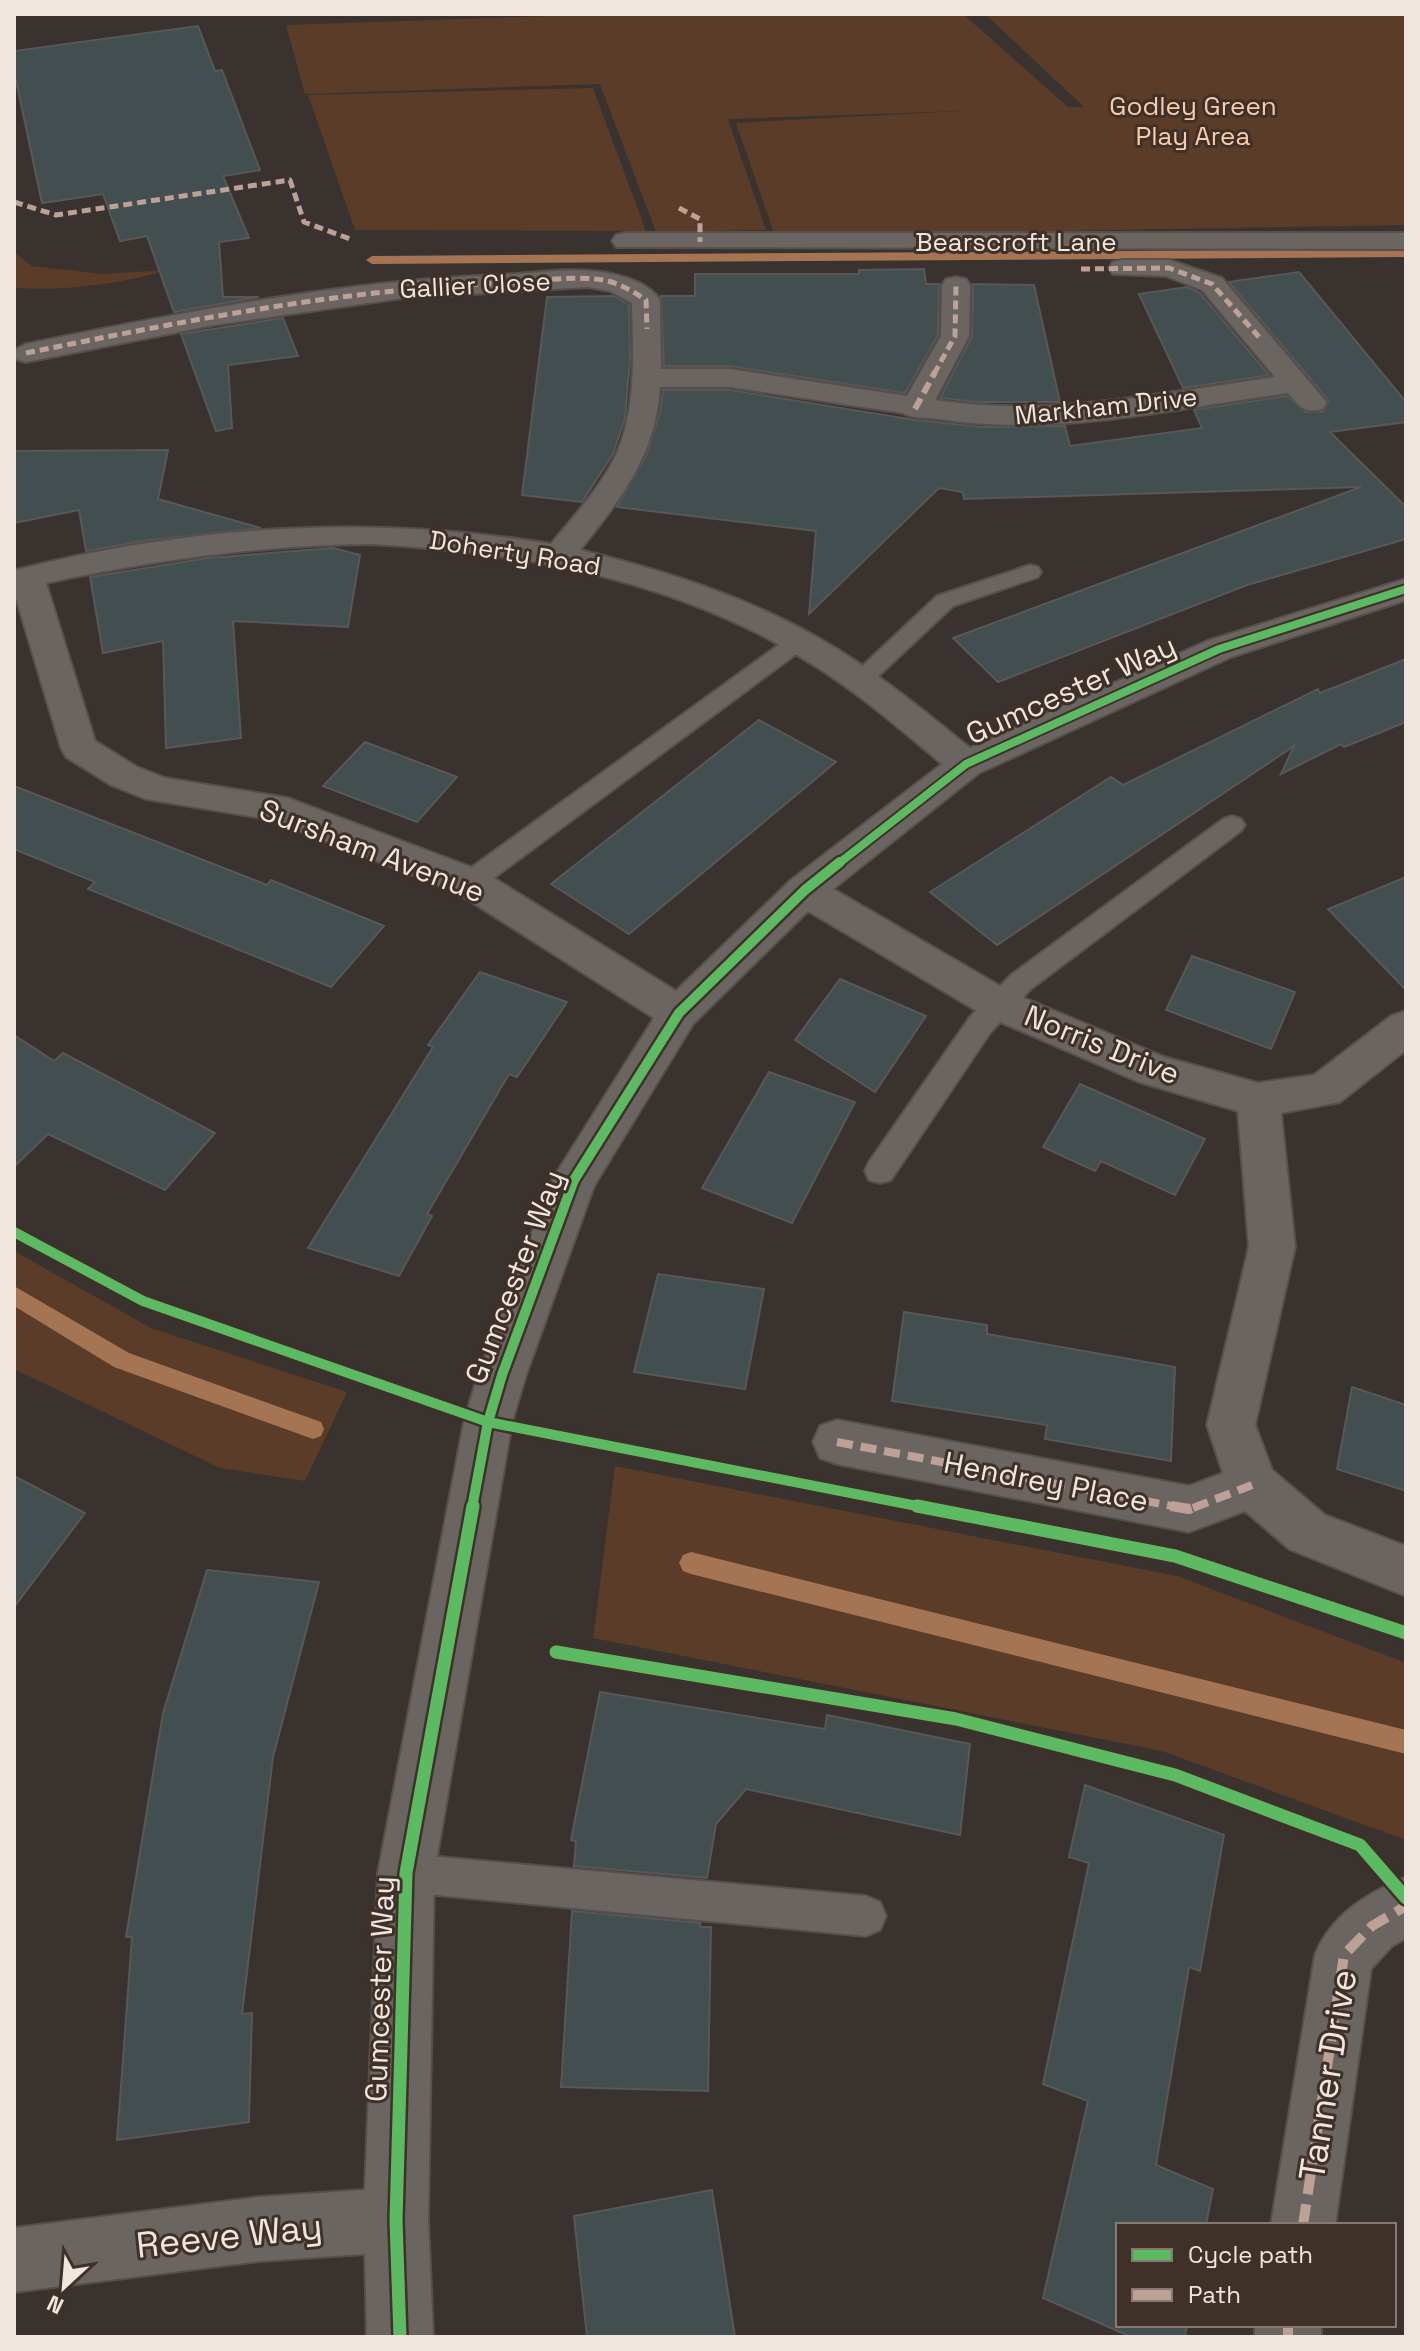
<svg xmlns="http://www.w3.org/2000/svg" width="1420" height="2351" font-family="'Space Grotesk',sans-serif">
<rect width="100%" height="100%" fill="#3a322e"/>
<g fill="#5b3c28">
<polygon points="608,14 963,14 1068,107 1084,107 985,14 1406,14 1406,225 775,236 736,123 962,111 728,119 766,230 656,232 600,84 305,94 286,25"/>
<polygon points="593,88 646,231 355,230 308,95"/>
<path d="M14,252L32,266L103,274L167,270C116,285 67,291 14,288Z"/>
<polygon points="14,1251 151,1328 347,1392 305,1481 220,1468 14,1369"/>
<polygon points="615,1466 1177,1576 1406,1663 1406,1840 1162,1751 593,1638"/>
</g>
<g fill="none" stroke-linecap="round" stroke-linejoin="round">
<g fill="#a57453" fill-rule="evenodd">
<polygon points="1406,249 1406,257 372,264 366,260 372,256"/>
<polygon points="14,1286 129,1353 321,1422 324,1429 321,1436 313,1439 114,1367 14,1306"/>
<polygon points="691,1552 1406,1730 1406,1754 691,1574 683,1571 679,1563 683,1555"/>
</g>
</g>
<g fill="#424e50" stroke="#575857" stroke-width="2">
<polygon points="198,26 215,71 222,70 260,170 223,176 249,238 219,242 223,297 259,297 174,312 147,236 120,241 103,194 42,203 14,71 14,51"/>
<polygon points="924,269 926,284 939,284 938,335 905,393 730,366 664,366 661,296 695,296 695,274 859,274 859,270"/>
<polygon points="1299,272 1406,402 1406,422 1330,432 1406,507 1406,539 1247,585 998,682 953,638 1361,487 964,499 963,492 939,488 809,614 816,531 617,507 646,456 660,413 663,390 730,390 915,420 982,427 1065,426 1070,446 1202,428 1194,410 1287,396 1305,412 1323,412 1329,401 1229,282"/>
<polygon points="973,284 1034,285 1060,402 978,402 940,398 972,337"/>
<polygon points="1187,287 1200,293 1269,375 1183,388 1139,294"/>
<polygon points="614,296 629,305 630,360 625,418 613,454 582,502 522,495 547,297"/>
<polygon points="283,318 298,356 228,365 232,428 216,431 181,334"/>
<polygon points="168,450 158,499 261,528 149,540 86,551 79,510 14,523 14,451"/>
<polygon points="333,548 360,555 348,627 233,621 241,738 166,748 163,641 103,653 90,577 208,558"/>
<polygon points="1406,659 1406,722 1344,747 1341,744 1281,774 1294,746 997,945 930,892 1111,777 1123,785 1318,689 1320,693"/>
<polygon points="759,720 836,762 629,934 551,884"/>
<polygon points="365,742 457,777 417,822 323,786"/>
<polygon points="14,786 267,885 271,880 384,926 331,987 88,889 95,882 14,849"/>
<polygon points="1406,877 1406,990 1328,909"/>
<polygon points="1192,956 1295,992 1271,1049 1166,1010"/>
<polygon points="480,972 567,1002 517,1077 509,1074 427,1214 432,1216 399,1276 308,1248 433,1047 428,1045"/>
<polygon points="840,979 926,1016 875,1092 795,1040"/>
<polygon points="14,1035 54,1061 63,1053 215,1133 165,1190 48,1134 14,1167"/>
<polygon points="769,1072 855,1102 792,1223 702,1188"/>
<polygon points="1080,1084 1205,1139 1175,1195 1101,1161 1095,1171 1043,1147"/>
<polygon points="658,1274 764,1289 745,1389 634,1372"/>
<polygon points="904,1312 987,1325 987,1334 1175,1367 1171,1461 1045,1439 1047,1425 892,1401"/>
<polygon points="1352,1387 1406,1405 1406,1491 1337,1469"/>
<polygon points="14,1476 85,1513 14,1607"/>
<polygon points="207,1570 319,1582 273,1757 242,2014 252,2013 249,2122 117,2140 132,1937 126,1937 163,1713"/>
<polygon points="600,1692 825,1729 827,1715 970,1744 960,1835 746,1789 716,1824 707,1878 574,1866 576,1841 571,1840"/>
<polygon points="1085,1785 1224,1835 1200,1971 1189,1967 1156,2165 1213,2189 1206,2225 1118,2225 1118,2325 1187,2325 1185,2337 1131,2337 1043,2298 1088,2101 1043,2084 1089,1863 1069,1857"/>
<polygon points="572,1911 700,1923 700,1927 711,1927 708,2091 561,2087"/>
<polygon points="712,2190 735,2337 587,2337 574,2216"/>
</g>
<g fill="none" stroke-linecap="round" stroke-linejoin="round">
<g stroke="#574f4b" stroke-width="4">
<g id="lane">
<polygon points="1030,565 1038,567 1041,572 1038,577 953,606 870,684 854,684 850,679 854,674 937,596"/>
<polygon points="799,634 807,636 811,641 807,646 479,889 470,891 461,889 457,882 461,875 791,636"/>
<polygon points="1232,816 1241,819 1245,825 1241,831 1031,989 990,1033 891,1180 880,1183 869,1180 865,1171 869,1162 970,1017 1011,975 1223,819"/>
<polygon points="406,1854 866,1896 880,1902 886,1916 880,1930 866,1936 406,1892 392,1887 387,1873 392,1859"/>
</g>
</g>
<g stroke="#574f4b" stroke-width="4">
<g id="street">
<polygon points="625,233 1406,233 1406,249 616,247 612,241 616,235"/>
<path d="M1123,260H1169L1222,278L1327,403L1322,409C1304,414 1299,406 1288,393C1172,409 1055,437 939,419C926,417 913,419 903,413L730,387H660C655,457 622,497 580,550C670,572 758,600 837,649C884,678 927,713 970,748L1207,641L1406,579V600L1231,657L979,773L833,889L1012,993L1164,1057L1258,1083L1314,1075L1391,1016L1406,1011V1050L1340,1102L1281,1113L1295,1247L1255,1425L1272,1470L1325,1515L1406,1546V1596L1289,1549L1245,1511L1189,1532L837,1464L820,1458L813,1442L820,1426L837,1420L1189,1486L1223,1473L1207,1425L1249,1247L1238,1111L1139,1082L984,1015L808,911L693,1024L594,1186L526,1375L512,1422L434,1873L428,2220L433,2337H367L365,2254L260,2261L14,2292V2228L260,2197L365,2190L378,1873L464,1422L478,1375L552,1180L654,1018L456,892L269,819L146,799L111,785L66,757L61,748L14,591L16,570C195,525 370,514 551,544C574,516 600,488 616,455C637,409 633,352 632,303L610,291L588,287L403,298L214,325L26,362L16,359L14,350L26,344C182,313 338,281 497,275C531,274 567,267 601,272C621,275 648,282 660,300L661,369H730L907,396L941,336L942,285L946,279L956,277L966,279L970,285L969,336L935,400C1049,418 1161,393 1275,377L1202,290L1166,276L1113,274L1109,268L1113,262ZM371,544C525,552 679,580 812,664C859,693 900,729 942,764L791,880L676,991L484,872L288,798L165,778L137,767L95,741L46,583C154,560 261,545 371,544Z"/>
<path d="M1406,1877V1938L1392,1946L1371,1969L1335,2225H1271L1315,1955C1331,1915 1367,1893 1406,1877Z"/>
<rect x="1255" y="2325" width="66" height="12"/>
</g>
</g>
<use href="#lane" fill="#6b6561" fill-rule="evenodd"/>
<use href="#street" fill="#6b6561" fill-rule="evenodd"/>
<g stroke="#bda197" stroke-width="5" stroke-dasharray="9 5" stroke-linecap="butt">
<polyline points="14,202 56,215 290,180 304,222 353,240"/>
<polyline points="679,208 700,219 700,242"/>
<polyline points="1081,269 1169,268 1212,284 1259,337"/>
<path d="M26,353C185,321 343,289 505,283C538,282 576,274 608,281C622,285 634,292 646,300L647,329"/>
<polyline points="934,374 955,336 956,285"/>
</g>
<polyline stroke="#bda197" stroke-width="6" stroke-dasharray="12 6" stroke-linecap="butt" points="915,409 935,372"/>
<g stroke="#bda197" stroke-width="8" stroke-dasharray="16 8" stroke-linecap="butt">
<polyline points="837,1442 1182,1508"/>
<polyline points="1193,1508 1252,1485"/>
</g>
<g stroke="#bda197" stroke-width="10" stroke-dasharray="21 10" stroke-linecap="butt">
<polyline points="1171,1506 1189,1509 1198,1506"/>
<polyline points="1303,2225 1344,1955 1372,1926 1406,1906"/>
<polyline points="1288,2325 1288,2337"/>
</g>
<g stroke="#403128" stroke-width="12">
<polyline id="cycleway-far2" points="838,864 966,764 1219,649 1406,589"/>
</g>
<g stroke="#403128" stroke-width="15">
<g id="cycleway-far1">
<polyline points="14,1232 143,1301 488,1422 927,1508"/>
<polyline points="472,1508 488,1422 502,1375 574,1180 679,1013 805,890 840,862"/>
</g>
</g>
<g stroke="#403128" stroke-width="18">
<g id="cycleway">
<polyline points="917,1506 1175,1556 1406,1633"/>
<polyline points="556,1652 956,1719 1175,1775 1360,1845 1406,1898"/>
<polyline points="400,2337 396,2220 406,1873 473,1506"/>
</g>
</g>
<use href="#cycleway-far2" stroke="#5cba63" stroke-width="8"/>
<use href="#cycleway-far1" stroke="#5cba63" stroke-width="10"/>
<use href="#cycleway" stroke="#5cba63" stroke-width="13"/>
</g>
<g text-anchor="middle" stroke-width="6" stroke-linejoin="round" paint-order="stroke">
<g font-size="26" fill="#facaac" stroke="#403128">
<text x="1193" y="115">Godley Green<tspan x="1193" dy="30">Play Area</tspan></text>
</g>
<g font-size="26" fill="#f0e6e0" stroke="#403128">
<text x="1016" y="251">Bearscroft Lane</text>
<text transform="translate(475 285) rotate(-3)" y="9">Gallier Close</text>
<text transform="translate(1106 406) rotate(-6)" y="9">Markham Drive</text>
<text transform="translate(515 553) rotate(9)" y="9">Doherty Road</text>
</g>
<g font-size="30" fill="#f0e6e0" stroke="#403128">
<text transform="translate(1071 690) rotate(-24)" y="10">Gumcester Way</text>
<text transform="translate(372 851) rotate(21)" y="10">Sursham Avenue</text>
<text transform="translate(1102 1045) rotate(22)" y="10">Norris Drive</text>
<text transform="translate(515 1277) rotate(-69)" y="10">Gumcester Way</text>
<text transform="translate(1046 1482) rotate(11)" y="10">Hendrey Place</text>
<text transform="translate(380 1989) rotate(-88)" y="10">Gumcester Way</text>
</g>
<g font-size="36" fill="#f0e6e0" stroke="#403128">
<text transform="translate(1327 2075) rotate(-81)" y="13">Tanner Drive</text>
<text transform="translate(229 2235) rotate(-6)" y="13">Reeve Way</text>
</g>
</g>
<rect width="1420" height="2351" fill="none" stroke="#f0e6e0" stroke-width="32"/>
<rect x="1116" y="2223" width="280" height="104" fill="#403128" stroke="#867972" stroke-width="2"/>
<rect x="1132" y="2249" width="40" height="12" fill="#5cba63" stroke="#867972" stroke-width="2"/>
<text x="1188" y="2263" font-size="24" fill="#f0e6e0">Cycle path</text>
<rect x="1132" y="2289" width="40" height="12" fill="#bda197" stroke="#867972" stroke-width="2"/>
<text x="1188" y="2303" font-size="24" fill="#f0e6e0">Path</text>
<g transform="translate(64 2287) rotate(206)" stroke="#403128" stroke-width="6" paint-order="stroke">
<path d="M0-6L14 30L0 20L-14 30Z" fill="#f0e6e0"/>
<text y="-12" font-size="22" font-weight="bold" text-anchor="middle" fill="#f0e6e0">N</text>
</g>
</svg>
